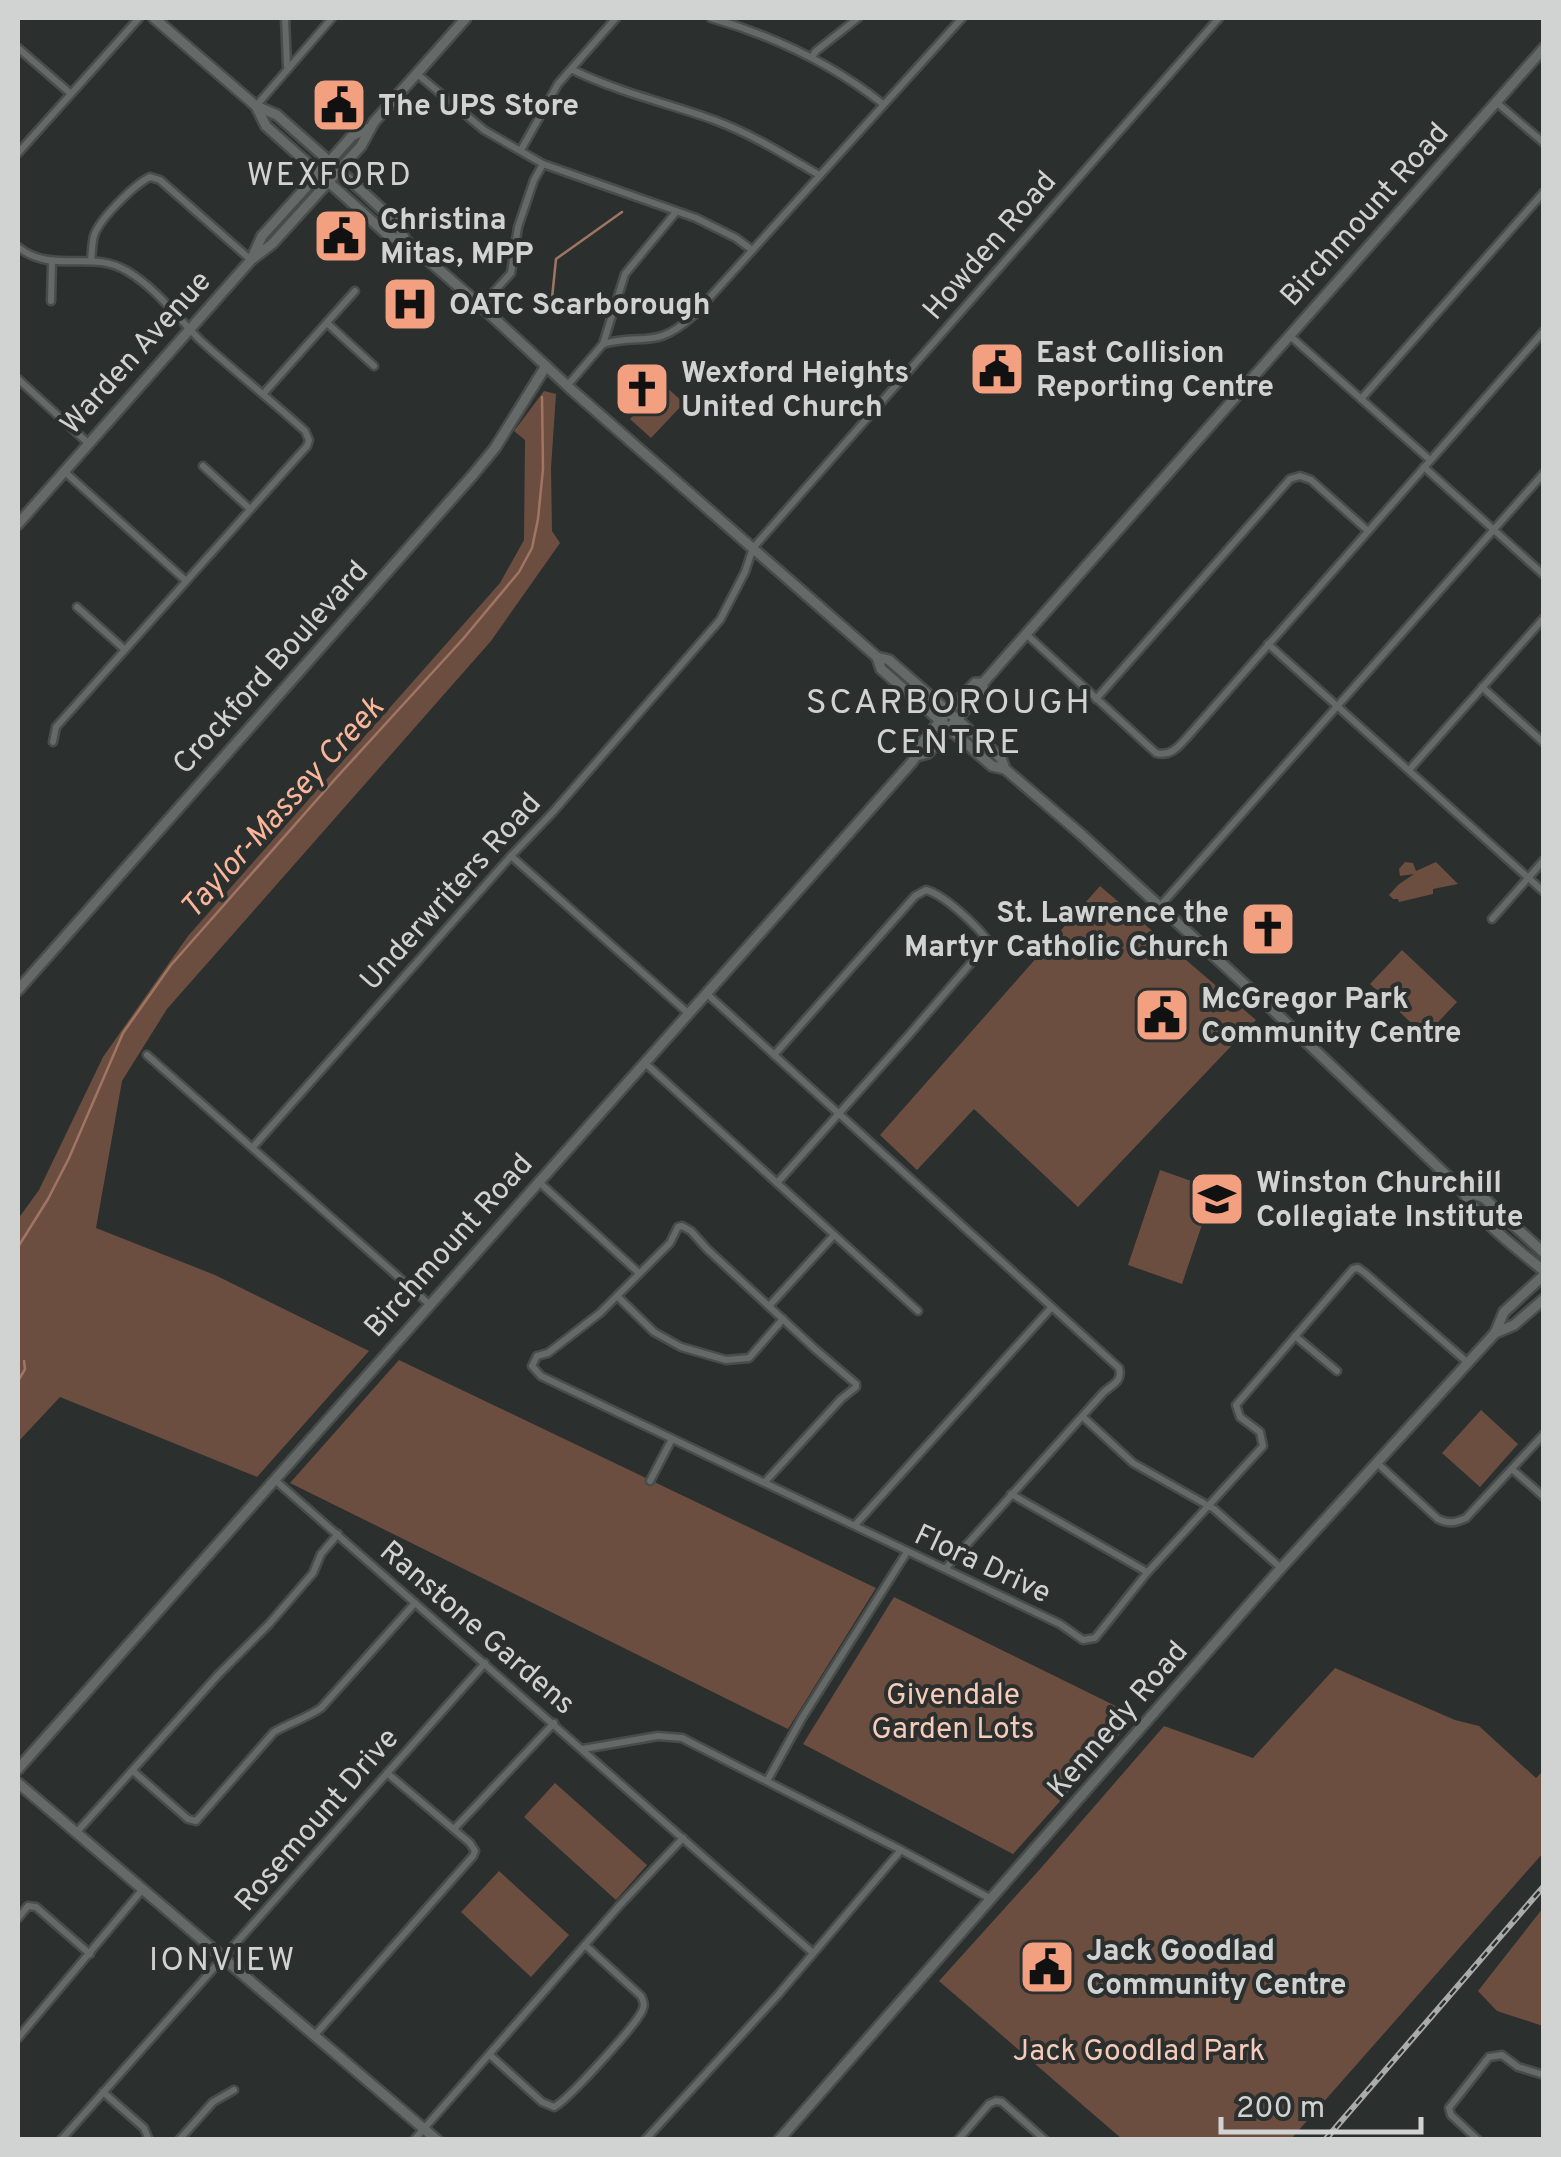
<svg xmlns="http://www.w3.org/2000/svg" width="1561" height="2157" font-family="Overpass,sans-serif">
<rect width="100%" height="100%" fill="#2b2f2e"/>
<g fill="#6c4e41">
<polygon points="663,384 684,403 651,438 630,419"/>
<polygon points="544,391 556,394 551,468 552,531 560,543 491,641 167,1009 122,1081 96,1228 215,1275 369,1351 257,1477 60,1397 18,1442 18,1219 39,1190 103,1057 188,936 500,583 524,540 525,440 514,431"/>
<polygon points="1405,862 1413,863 1416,871 1436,862 1458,884 1433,889 1433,894 1399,902 1398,899 1393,899 1389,895 1398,885 1414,874 1400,876 1399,869"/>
<polygon points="1100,886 1256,1020 1078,1207 974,1109 917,1170 880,1135"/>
<polygon points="1402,950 1457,1002 1425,1036 1370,984"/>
<polygon points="1160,1170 1214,1189 1182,1284 1128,1265"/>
<polygon points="399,1360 876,1588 788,1729 290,1483"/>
<polygon points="1481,1410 1518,1444 1480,1487 1442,1453"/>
<polygon points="894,1597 1136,1716 1013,1854 803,1744"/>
<polygon points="1335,1668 1455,1720 1479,1726 1536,1778 1543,1771 1543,1853 1291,2139 1122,2139 939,1981 1041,1868 1164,1726 1253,1758"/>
<polygon points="555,1783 647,1865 616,1900 524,1817"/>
<polygon points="499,1871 569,1935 531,1977 461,1912"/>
<polygon points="1543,1908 1543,2026 1497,2011 1478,1991"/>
</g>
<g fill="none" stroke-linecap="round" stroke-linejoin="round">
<g stroke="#a07563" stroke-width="2.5">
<polyline points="551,308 556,259 622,212"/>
<polyline points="18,1247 48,1199 69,1158 123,1033 171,965 337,777 463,639 519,572 532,548 538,519 543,469 542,397"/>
<polyline points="18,1381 25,1369 24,1361"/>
</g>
<g stroke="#484c4b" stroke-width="11">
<g id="street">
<polyline points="285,18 287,66"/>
<path d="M711,18C774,36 831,63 883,104"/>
<polyline points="18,48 70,93"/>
<polyline points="812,57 816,51 858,18"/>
<path d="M573,70C618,92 667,103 714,120C752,134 785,155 819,175"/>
<polyline points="416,73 484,130 543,164 696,218 736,238 752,250"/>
<polyline points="1496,102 1544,143"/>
<polyline points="256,106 332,18"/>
<polyline points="521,150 558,84 616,18"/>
<polyline points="18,153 139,18"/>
<path d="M18,247C53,275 91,249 127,271C156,288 177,317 200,340C234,371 271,400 305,431L309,440L307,446L56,727L53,742"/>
<path d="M91,260C92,253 92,243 94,236C99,219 135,184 150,177L160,180L251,260"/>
<polyline points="51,301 52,262"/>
<polyline points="481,306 511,273 518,227 534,180 543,164"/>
<polyline points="327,323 374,366"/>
<polyline points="1289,335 1430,460"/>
<path d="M603,344C644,333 655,350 693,316L962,18"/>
<polyline points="18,379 88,443"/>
<polyline points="567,386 603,344 625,274 676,212"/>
<polyline points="264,393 355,291"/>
<polyline points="1361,399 1544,192"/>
<polyline points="203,466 250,509"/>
<polyline points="1424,467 1544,575"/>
<polyline points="65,472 185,580"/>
<polyline points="77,607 124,649"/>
<path d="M1026,634L1156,753C1172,757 1180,745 1190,734L1544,331"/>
<polyline points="1268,644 1544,892"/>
<polyline points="1482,687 1544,743"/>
<polyline points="1096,699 1290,479 1300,476 1311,480 1368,531"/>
<polyline points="1409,770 1544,618"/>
<polyline points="511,856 688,1013"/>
<polyline points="1160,906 1544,473"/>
<polyline points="1492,919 1544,860"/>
<path d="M706,993L1119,1368C1123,1382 1111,1385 1103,1393L945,1569"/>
<polyline points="147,1055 429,1304"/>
<path d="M774,1055L915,896L926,890C945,895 977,926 989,942L908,1036L777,1183"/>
<polyline points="645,1063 918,1311"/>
<polyline points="253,1147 511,856 553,812 720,620 745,572 753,548 1219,18"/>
<polyline points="539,1182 639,1273"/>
<polyline points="617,1296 654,1332 681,1347 726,1360 749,1358 783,1319"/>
<polyline points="769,1306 834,1235"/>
<polyline points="1295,1336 1337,1371"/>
<polyline points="1083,1417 1133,1463 1214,1509 1281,1568"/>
<path d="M1376,1462L1438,1519C1449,1524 1455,1523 1466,1518L1544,1434"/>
<polyline points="1512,1469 1544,1497"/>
<polyline points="275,1480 813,1953"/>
<polyline points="650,1481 672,1439"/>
<polyline points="765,1482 841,1399 856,1387 856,1384 815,1349 707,1249 691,1231 682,1226 678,1227 670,1243 600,1313 548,1353 537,1356 532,1366 541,1376 1060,1624 1083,1640 1095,1638 1146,1574 1263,1446 1260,1432 1240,1417 1236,1405 1353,1269 1358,1268 1365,1273 1467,1362"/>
<polyline points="1011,1494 1147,1572"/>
<polyline points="855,1525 1051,1308"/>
<polyline points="583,1749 658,1736 682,1738 901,1850 991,1899"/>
<path d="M133,1771L188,1819L196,1821L274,1732C290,1723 306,1718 321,1708L415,1603"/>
<polyline points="767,1781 802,1718 907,1552"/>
<polyline points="454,1829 554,1723"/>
<polyline points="76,1833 218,1675 269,1624 313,1573 321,1554 338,1534"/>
<polyline points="18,1918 28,1906 36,1907 90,1954"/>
<polyline points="314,2036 473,1856 475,1851 470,1843 387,1773"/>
<polyline points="18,2038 142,1890"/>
<path d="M490,2055L542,2102L554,2107C568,2100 635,2026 642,2011C645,2004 644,2003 641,1996L585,1945"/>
<polyline points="103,2092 144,2128 149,2140"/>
<polyline points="61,2140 485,1663"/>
<polyline points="179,2140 213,2102 234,2090"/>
<polyline points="414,2140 619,1906 683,1838"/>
<polyline points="645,2140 777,1996 901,1850"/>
<polyline points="958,2140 989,2104 996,2101 1002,2102 1045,2140"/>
<polyline points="1478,2140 1451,2115 1449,2108 1489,2057 1502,2055 1518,2067 1544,2075"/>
</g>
</g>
<g stroke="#484c4b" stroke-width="14">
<g id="secondary">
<polyline points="154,18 256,106 277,115 339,170 398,224 405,240"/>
<path d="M256,106L266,126L390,237L405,240L481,306L573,391L877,657L889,660L1001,758L1005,769L1082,835L1276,1013L1461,1189C1481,1223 1514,1246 1544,1271"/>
<polyline points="252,258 262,236 329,162 352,136 369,128"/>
<polyline points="18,524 251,260 272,244 339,170 361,146 374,122 466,18"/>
<polyline points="877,657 881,669 992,766 1005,769"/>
<polyline points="917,756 928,753 983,689 983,683 1012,650 1544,48"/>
<polyline points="18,990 472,476 495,448 546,366"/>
<polyline points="1461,1189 1484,1198 1544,1253"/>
<polyline points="1495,1333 1514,1325 1544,1299"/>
<path d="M18,1769L912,762C918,755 918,747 924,740C940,720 958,701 975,683H983"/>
<polyline points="18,1783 437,2140"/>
<polyline points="779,2140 1281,1568 1495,1333 1504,1312 1544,1275"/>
</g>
</g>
<use href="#street" stroke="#656968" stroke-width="6"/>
<use href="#secondary" stroke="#656968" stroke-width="9"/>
<g stroke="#aaacab" stroke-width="6">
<polyline id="rail" points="1325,2140 1544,1886"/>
</g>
<use href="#rail" stroke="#2b2f2e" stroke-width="2.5" stroke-dasharray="8" stroke-linecap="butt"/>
</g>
<defs>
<g id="civic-square" transform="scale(2.875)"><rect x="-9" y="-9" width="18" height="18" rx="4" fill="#f2a07f" stroke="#2b2f2e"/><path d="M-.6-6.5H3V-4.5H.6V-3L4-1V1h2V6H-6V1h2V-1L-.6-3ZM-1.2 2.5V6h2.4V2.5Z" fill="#111"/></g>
<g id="hospital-square" transform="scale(2.875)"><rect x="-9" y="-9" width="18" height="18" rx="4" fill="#f2a07f" stroke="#2b2f2e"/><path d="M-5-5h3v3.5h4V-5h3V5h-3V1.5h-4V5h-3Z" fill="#111"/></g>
<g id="church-square" transform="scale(2.875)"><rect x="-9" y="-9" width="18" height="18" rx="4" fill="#f2a07f" stroke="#2b2f2e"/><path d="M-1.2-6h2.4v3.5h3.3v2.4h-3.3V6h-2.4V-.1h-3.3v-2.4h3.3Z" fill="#111"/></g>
<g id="school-square" transform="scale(2.875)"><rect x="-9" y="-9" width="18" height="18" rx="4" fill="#f2a07f" stroke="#2b2f2e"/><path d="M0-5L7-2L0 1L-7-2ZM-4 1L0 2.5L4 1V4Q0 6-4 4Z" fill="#111"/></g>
</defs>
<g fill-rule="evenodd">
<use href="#civic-square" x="339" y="105"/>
<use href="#civic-square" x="341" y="236"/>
<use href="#hospital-square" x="410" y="304"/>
<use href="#civic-square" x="997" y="369"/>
<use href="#church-square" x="642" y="389"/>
<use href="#church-square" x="1268" y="929"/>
<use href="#civic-square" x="1162" y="1015"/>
<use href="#school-square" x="1217" y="1199"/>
<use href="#civic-square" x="1047" y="1967"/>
</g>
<g text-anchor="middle" stroke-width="8" stroke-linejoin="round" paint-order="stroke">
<g font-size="30" font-weight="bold" fill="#d1d3d2" stroke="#2b2f2e" text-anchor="start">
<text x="378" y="115">The UPS Store</text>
<text x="380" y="229">Christina<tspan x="380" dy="34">Mitas, MPP</tspan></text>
<text x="449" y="314">OATC Scarborough</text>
<text x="1036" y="362">East Collision<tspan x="1036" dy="34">Reporting Centre</tspan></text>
<text x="681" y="382">Wexford Heights<tspan x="681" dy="34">United Church</tspan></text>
<text x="1229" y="922" text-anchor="end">St. Lawrence the<tspan x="1229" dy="34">Martyr Catholic Church</tspan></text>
<text x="1201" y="1008">McGregor Park<tspan x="1201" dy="34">Community Centre</tspan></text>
<text x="1256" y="1192">Winston Churchill<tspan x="1256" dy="34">Collegiate Institute</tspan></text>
<text x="1086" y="1960">Jack Goodlad<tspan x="1086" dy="34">Community Centre</tspan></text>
</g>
<g font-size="30" fill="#d1d3d2" stroke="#2b2f2e">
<text transform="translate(1364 214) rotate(-48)" y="10">Birchmount Road</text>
<text transform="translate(989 245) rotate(-49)" y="10">Howden Road</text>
<text transform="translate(135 352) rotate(-48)" y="10">Warden Avenue</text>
<text transform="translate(270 667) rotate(-48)" y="10">Crockford Boulevard</text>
<text transform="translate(450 891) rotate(-48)" y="10">Underwriters Road</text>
<text transform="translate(448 1245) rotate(-48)" y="10">Birchmount Road</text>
<text transform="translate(983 1563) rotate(25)" y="10">Flora Drive</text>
<text transform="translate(478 1627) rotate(41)" y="10">Ranstone Gardens</text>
<text transform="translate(1117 1719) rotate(-49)" y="10">Kennedy Road</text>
<text transform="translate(316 1819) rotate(-49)" y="10">Rosemount Drive</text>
</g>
<g font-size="30" fill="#f6cbb9" stroke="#2b2f2e">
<text x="953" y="1704">Givendale<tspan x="953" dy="34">Garden Lots</tspan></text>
<text x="1139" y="2060">Jack Goodlad Park</text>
</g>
<g font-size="32" letter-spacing="2.5" fill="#d1d3d2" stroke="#2b2f2e">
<text x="330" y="185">WEXFORD</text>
<text x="223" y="1970">IONVIEW</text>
</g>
<g font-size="32" font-style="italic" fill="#fbb598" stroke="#2b2f2e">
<text transform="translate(281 807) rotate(-48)" y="11">Taylor-Massey Creek</text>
</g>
<g font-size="35" letter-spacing="2.5" fill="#d1d3d2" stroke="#2b2f2e">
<text x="949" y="713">SCARBOROUGH<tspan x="949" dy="40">CENTRE</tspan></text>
</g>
</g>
<rect width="1561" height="2157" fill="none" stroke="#d1d3d2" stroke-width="40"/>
<path d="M1221 2117v15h200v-15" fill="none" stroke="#d1d3d2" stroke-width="5"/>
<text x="1236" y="2117" font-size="30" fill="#d1d3d2" stroke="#2b2f2e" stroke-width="8" paint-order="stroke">200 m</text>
</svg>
